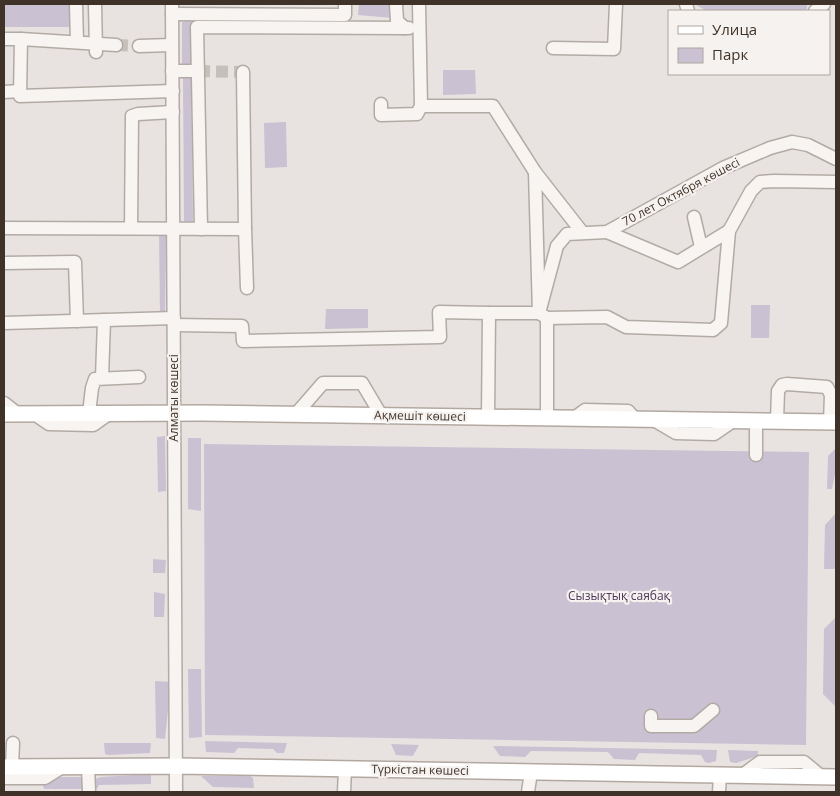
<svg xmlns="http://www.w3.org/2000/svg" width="840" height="796" font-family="'Open Sans',sans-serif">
<rect width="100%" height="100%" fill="#e8e3e0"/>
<g fill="#cac1d2">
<rect x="4" y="4" width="66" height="23"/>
<polygon points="359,4 392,4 393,18 358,15"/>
<polygon points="694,4 807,4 807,9 804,11 707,11"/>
<polygon points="191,20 191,68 182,64 182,22"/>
<polygon points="443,70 475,70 476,94 443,95"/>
<polygon points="191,76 193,223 184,223 183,78"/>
<polygon points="286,122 287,167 265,168 264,123"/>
<polygon points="159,232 166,236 165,311 160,314"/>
<polygon points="751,305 770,305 769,338 751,338"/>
<polygon points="326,309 368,309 368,328 325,329"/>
<polygon points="165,436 166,491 158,492 157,437"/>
<polygon points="188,438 201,438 201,511 188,509"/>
<polygon points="204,444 809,452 806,745 205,735"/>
<polygon points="836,448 836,470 832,489 827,489 828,456"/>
<polygon points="836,513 836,569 824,569 825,525"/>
<polygon points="153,559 166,560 165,573 153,573"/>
<polygon points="154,592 165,594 164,617 154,617"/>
<polygon points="836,617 836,707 823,694 824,629"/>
<polygon points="188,669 201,669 202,737 189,738"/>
<polygon points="155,681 171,682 165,739 156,738"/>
<polygon points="205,741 287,743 284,753 277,753 273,749 238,748 234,753 206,752"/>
<polygon points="104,743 151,743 150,753 108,755 105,754"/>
<polygon points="391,744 419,745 413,756 396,755"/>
<polygon points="493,746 717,750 716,761 709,763 705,762 701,755 639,753 635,760 614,759 608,752 531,751 525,757 500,756"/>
<polygon points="728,750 758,751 758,756 736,763 730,762"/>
<polygon points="151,774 151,784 99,785 96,790 95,779 101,777"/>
<polygon points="201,776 250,776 253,778 254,788 213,787"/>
<polygon points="59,777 85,777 86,789 44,789 42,783"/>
</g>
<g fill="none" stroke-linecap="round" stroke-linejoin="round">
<g stroke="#c6c0bb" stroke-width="12" stroke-dasharray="12 6" stroke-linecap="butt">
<polyline points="116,45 139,46"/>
<polyline points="198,71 243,72"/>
</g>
<g stroke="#b2aba5" stroke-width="15">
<g id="minor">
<polyline points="76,4 77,42"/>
<polyline points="95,4 96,52"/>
<polyline points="172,4 176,792"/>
<polyline points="396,4 397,21 405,28 409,28"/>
<polyline points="419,4 421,106 493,106 535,172 582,232"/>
<polyline points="686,4 688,11"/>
<polyline points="815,11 824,4"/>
<polyline points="172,14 345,15 345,4"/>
<polyline points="4,39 21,39"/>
<polyline points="116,45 21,39 20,96 173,91"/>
<polyline points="139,46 172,45"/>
<polyline points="553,48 614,49 616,4"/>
<polyline points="172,71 198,71"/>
<polyline points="4,92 20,91"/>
<polyline points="381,104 381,115 417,114 421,106"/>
<polyline points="694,217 701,247"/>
<polyline points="4,228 245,229 243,72"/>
<polyline points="131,228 132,116 138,114 173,112"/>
<polyline points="201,229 197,27 405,28"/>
<polyline points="245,229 247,288"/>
<polyline points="607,232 678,262 729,231"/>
<polyline points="4,263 75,262 77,321"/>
<polyline points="489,313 539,313 535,172"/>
<polyline points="547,318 607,317 626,327 713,330 721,323 729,231 751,191 760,182 774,181 836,182"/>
<polyline points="4,323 174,318"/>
<polyline points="174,325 242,326 243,341 440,337 439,312 489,313 488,417"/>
<polyline points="102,378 104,320"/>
<polyline points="4,403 18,414"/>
<polyline points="33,413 49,424 93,425 110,413"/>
<polyline points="89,413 92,388 95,379 139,377"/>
<polyline points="296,414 323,383 362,383 381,415"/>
<polyline points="547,418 547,318 539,313 557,246 567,234 607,232 723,168 770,148 792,142 808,145 836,159"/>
<polyline points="574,418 585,410 628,411 635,419"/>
<polyline points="654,420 676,433 714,434 733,421"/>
<polyline points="777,421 778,391 782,385 787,384 827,387 831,395 830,422"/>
<polyline points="756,455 756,421"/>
<polyline points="651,716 651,726 694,726 713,710"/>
<polyline points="88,766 89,792"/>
<polyline points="12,767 13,743"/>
<polyline points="741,776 760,762 804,762 822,777"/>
<polyline points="4,778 45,778 64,766"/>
<polyline points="344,792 345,769"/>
<polyline points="528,792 531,772"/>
<polyline points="719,792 720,775"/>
</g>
</g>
<g stroke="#b3a8a0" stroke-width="18">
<g id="major">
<polyline points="4,414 201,413 836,422"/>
<polyline points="4,767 177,766 836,777"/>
</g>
</g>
<use href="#minor" stroke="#f7f4f2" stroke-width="12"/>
<use href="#major" stroke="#fff" stroke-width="15"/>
</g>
<g text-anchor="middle" stroke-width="4.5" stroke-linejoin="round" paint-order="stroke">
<g font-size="12" fill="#3f3329" stroke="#f6f2ef">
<text transform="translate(681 192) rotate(-28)" y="4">70 лет Октября көшесі</text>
<text transform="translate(174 398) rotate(-90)" y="4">Алматы көшесі</text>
<text transform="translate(420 416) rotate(1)" y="4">Ақмешіт көшесі</text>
<text transform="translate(420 770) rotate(1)" y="4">Түркістан көшесі</text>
</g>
<g font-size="12" fill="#4c375a" stroke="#f6f2ef">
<text x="619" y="600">Сызықтық саябақ</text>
</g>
</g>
<rect width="840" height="796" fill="none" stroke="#3f3329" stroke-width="10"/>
<rect x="668" y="10" width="162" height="65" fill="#f6f2ef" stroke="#ada6a0"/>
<rect x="678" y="26" width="25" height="8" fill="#ffffff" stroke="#ada6a0"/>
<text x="712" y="35" font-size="15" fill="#3f3329">Улица</text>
<rect x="678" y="48" width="25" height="15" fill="#cac1d2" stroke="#ada6a0"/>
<text x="712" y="60" font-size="15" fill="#3f3329">Парк</text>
</svg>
